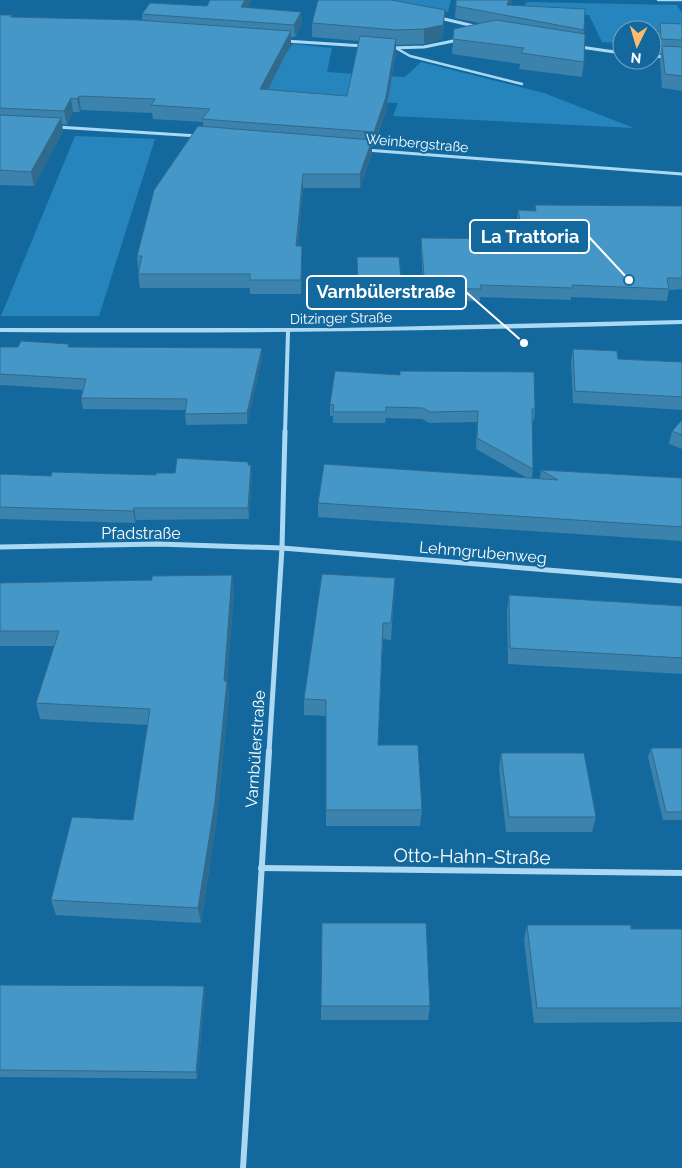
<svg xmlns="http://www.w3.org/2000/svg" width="682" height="1168" font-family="Raleway,sans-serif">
<rect width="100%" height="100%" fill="#13699e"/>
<g fill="#2685bc">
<polygon points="391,0 451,0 448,12"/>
<polygon points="527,2 677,5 682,13 682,30 622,30 622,43 602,42 589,15 518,15"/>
<polygon points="293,44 332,48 327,72 405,77 421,62 544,93 634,128 393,116 398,103 224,95 277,64"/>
<polygon points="75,136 155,139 99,316 1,316"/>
</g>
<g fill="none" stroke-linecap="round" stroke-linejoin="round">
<g stroke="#abd9f4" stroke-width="2.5">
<polyline points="658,0 682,0"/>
<polyline points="396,48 410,56 522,84"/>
</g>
<g stroke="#abd9f4" stroke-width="3">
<polyline points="440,18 478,27"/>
<polyline points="285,41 364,46"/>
<polyline points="580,47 622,53"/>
<polyline points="390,48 424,47 458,40"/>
<polyline points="652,56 666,57"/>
<polyline points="57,127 198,136"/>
<polyline points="366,150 682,174"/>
</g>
<polyline stroke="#abd9f4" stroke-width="4" points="285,433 288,332"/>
<g stroke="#abd9f4" stroke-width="5">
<polyline points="0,547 158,544 282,548 682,581"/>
<polyline points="269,752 282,548 285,431"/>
</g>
<g stroke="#abd9f4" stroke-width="6">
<polyline points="261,868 682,873"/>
<polyline points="243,1168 269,751"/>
</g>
<path fill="#abd9f4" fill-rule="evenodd" d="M682,320V324C455,331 227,334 0,332V328H341Z"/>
</g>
<g fill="#3b82ac">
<polygon points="210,0 251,0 247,8 301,12 302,23 295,37 291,37 291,44 268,90 347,96 359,41 312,37 312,23 444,25 442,39 424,44 396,45 396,52 386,111 374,146 372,146 372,153 360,188 303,188 298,246 302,246 301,294 250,294 250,288 140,288 138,274 139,270 138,270 137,256 203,127 203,122 153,119 152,113 81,110 80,112 73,112 67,125 62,124 63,131 34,186 0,185 0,15 12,15 12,17 142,20 142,14 207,6"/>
<polygon points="456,0 511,5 584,30 584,62 582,77 519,69 520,64 452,54 454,29 480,23 455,18"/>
<polygon points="660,23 682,24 682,91 662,88 660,60 661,53 659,53 657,37"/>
<polygon points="535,205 682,206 682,289 669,290 667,301 571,297 571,300 480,297 480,301 424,300 421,250 421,238 520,239 517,222 518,210 535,211"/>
<polygon points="357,257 402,289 402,304 358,305"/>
<polygon points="0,347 70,347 262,359 247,424 186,425 185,414 185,410 83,409 81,398 83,390 0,385"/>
<polygon points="573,349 618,359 682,362 682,410 573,403 571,361"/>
<polygon points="330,404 535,409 534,421 532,420 533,469 532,478 540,478 541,470 682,478 682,541 318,517 318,503 527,478 476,449 477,422 429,423 422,419 386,418 385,423 333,423 333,416 330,416"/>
<polygon points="682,420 682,449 669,444 672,431"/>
<polygon points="249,465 252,476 249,519 136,520 135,523 0,519 0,474 51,476 156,475"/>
<polygon points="232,575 234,591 227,681 229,697 217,817 201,923 56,915 51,900 133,820 148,725 40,719 36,703 54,646 0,646 0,583 152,580"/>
<polygon points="394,594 391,640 383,639 378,745 422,810 420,826 326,826 326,716 304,715 304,699"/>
<polygon points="509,595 682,606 682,674 508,664 507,611"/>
<polygon points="651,748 682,748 682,820 663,820 648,757"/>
<polygon points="501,753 596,817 592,832 506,832 499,769"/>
<polygon points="527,925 631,929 682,929 682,1022 534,1023 524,940"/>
<polygon points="0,985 204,986 205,993 197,1079 0,1077"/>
<polygon points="321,1006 430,1006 428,1020 321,1020"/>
</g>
<g fill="#306a8c">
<polygon points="245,0 251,0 242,19 241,7"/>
<polygon points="509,0 512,0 512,5 507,15 507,5"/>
<polygon points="445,10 442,39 424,44 424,29"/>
<polygon points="301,12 302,23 295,37 294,25"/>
<polygon points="291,31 291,44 261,103 260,89"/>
<polygon points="396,39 396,52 386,111 374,146 374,132"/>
<polygon points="79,96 81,110 80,112 77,99"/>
<polygon points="71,98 73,112 67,125 64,111"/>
<polygon points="61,118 63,131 34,186 31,172"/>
<polygon points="372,140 372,153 360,188 360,174"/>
<polygon points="303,174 303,188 297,260 296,246"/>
<polygon points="302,246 302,260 301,294 301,280"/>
<polygon points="262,348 262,359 247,424 247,413"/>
<polygon points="251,465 252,476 249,519 248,508"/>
<polygon points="134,508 136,520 135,523 133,511"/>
<polygon points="232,575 234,591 226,691 227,681 229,697 217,817 201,923 198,908 224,681"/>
<polygon points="204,986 205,993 197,1079 196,1072"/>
</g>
<g fill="#4597c8" stroke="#306a8c">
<polygon points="210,0 245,0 241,7 301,12 294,25 142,14 150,3 207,6"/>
<polygon points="318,0 391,0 445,10 443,25 424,29 397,30 312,23"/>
<polygon points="456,0 509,0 507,5 585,9 584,30 456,6"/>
<polygon points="0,15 12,15 10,17 137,20 291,31 260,89 347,96 360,36 396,39 386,97 374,132 202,119 210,109 151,105 155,99 79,96 77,99 71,98 64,111 0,108"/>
<polygon points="496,20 585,34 584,62 521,53 524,48 453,39 454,29"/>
<polygon points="660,23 682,24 682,40 661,39"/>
<polygon points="662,46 682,47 682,76 665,74"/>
<polygon points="0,115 61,118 31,172 0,170"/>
<polygon points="198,126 372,140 360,174 303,174 296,246 302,246 301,280 250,280 250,274 138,274 142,256 137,256 154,190"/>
<polygon points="535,205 682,206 682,278 667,278 669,289 572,285 573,288 480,285 481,289 425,288 421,238 524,239 518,210 536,211"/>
<polygon points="357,257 399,257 402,289 358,289"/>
<polygon points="21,341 69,344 68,347 262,348 247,413 185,414 187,399 81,398 86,379 0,374 0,347 18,347"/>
<polygon points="573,349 617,351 618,359 682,362 682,397 575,391"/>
<polygon points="335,371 400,375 400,371 534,372 535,409 532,409 533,469 477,438 478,411 430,412 423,408 386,407 386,412 333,412 334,405 330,404"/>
<polygon points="682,420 682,435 672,431"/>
<polygon points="177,458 248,462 248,465 251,465 248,508 134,508 133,511 0,507 0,474 51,476 52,472 156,475 156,473 175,473"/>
<polygon points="324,464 558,480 541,470 682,478 682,527 318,503"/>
<polygon points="322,574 395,578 391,623 383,623 378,745 418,745 422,810 326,810 326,700 304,699"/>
<polygon points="232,575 224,681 227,681 215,802 198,908 51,900 72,817 133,820 150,709 36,703 59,631 0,631 0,583 152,580 152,576"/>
<polygon points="509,595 682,606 682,658 510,648"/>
<polygon points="651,748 682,748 682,812 666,812"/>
<polygon points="501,753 584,753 596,817 509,817"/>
<polygon points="322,923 426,923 430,1006 321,1006"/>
<polygon points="527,925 631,925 631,929 682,929 682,1008 537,1008"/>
<polygon points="0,985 204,986 196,1072 0,1070"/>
</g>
<g text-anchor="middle" stroke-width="4" stroke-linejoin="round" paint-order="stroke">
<g font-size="14" fill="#fff" stroke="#13699e">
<text transform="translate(417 143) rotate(5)" y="5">Weinbergstraße</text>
<text transform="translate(341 318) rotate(-1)" y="5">Ditzinger Straße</text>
</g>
<g font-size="16" fill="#fff" stroke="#13699e">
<text x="141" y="539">Pfadstraße</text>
<text transform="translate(483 552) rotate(5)" y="6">Lehmgrubenweg</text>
<text transform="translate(255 749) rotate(-86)" y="6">Varnbülerstraße</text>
</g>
<g font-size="19" fill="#fff" stroke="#13699e">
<text transform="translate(472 856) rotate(1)" y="7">Otto-Hahn-Straße</text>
</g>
</g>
<path fill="none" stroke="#fff" stroke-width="2" d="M629 280L589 237M524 343L466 292"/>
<g fill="#fff" stroke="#13699e" stroke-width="2">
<circle cx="629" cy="280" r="5"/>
<circle cx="524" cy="343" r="5"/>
</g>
<g fill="#13699e" stroke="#fff" stroke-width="2">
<rect x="470" y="220" width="119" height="33" rx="5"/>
<rect x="307" y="276" width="159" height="33" rx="5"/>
</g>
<g font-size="18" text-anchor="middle" font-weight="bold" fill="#fff">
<text x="530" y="243">La Trattoria</text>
<text x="386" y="298">Varnbülerstraße</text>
</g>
<g transform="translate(637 45) rotate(185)"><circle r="24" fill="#13699e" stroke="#71a5c5"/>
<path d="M0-4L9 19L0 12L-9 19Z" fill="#ffbb6d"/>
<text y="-8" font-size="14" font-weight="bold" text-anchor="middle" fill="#ffffff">N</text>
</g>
</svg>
